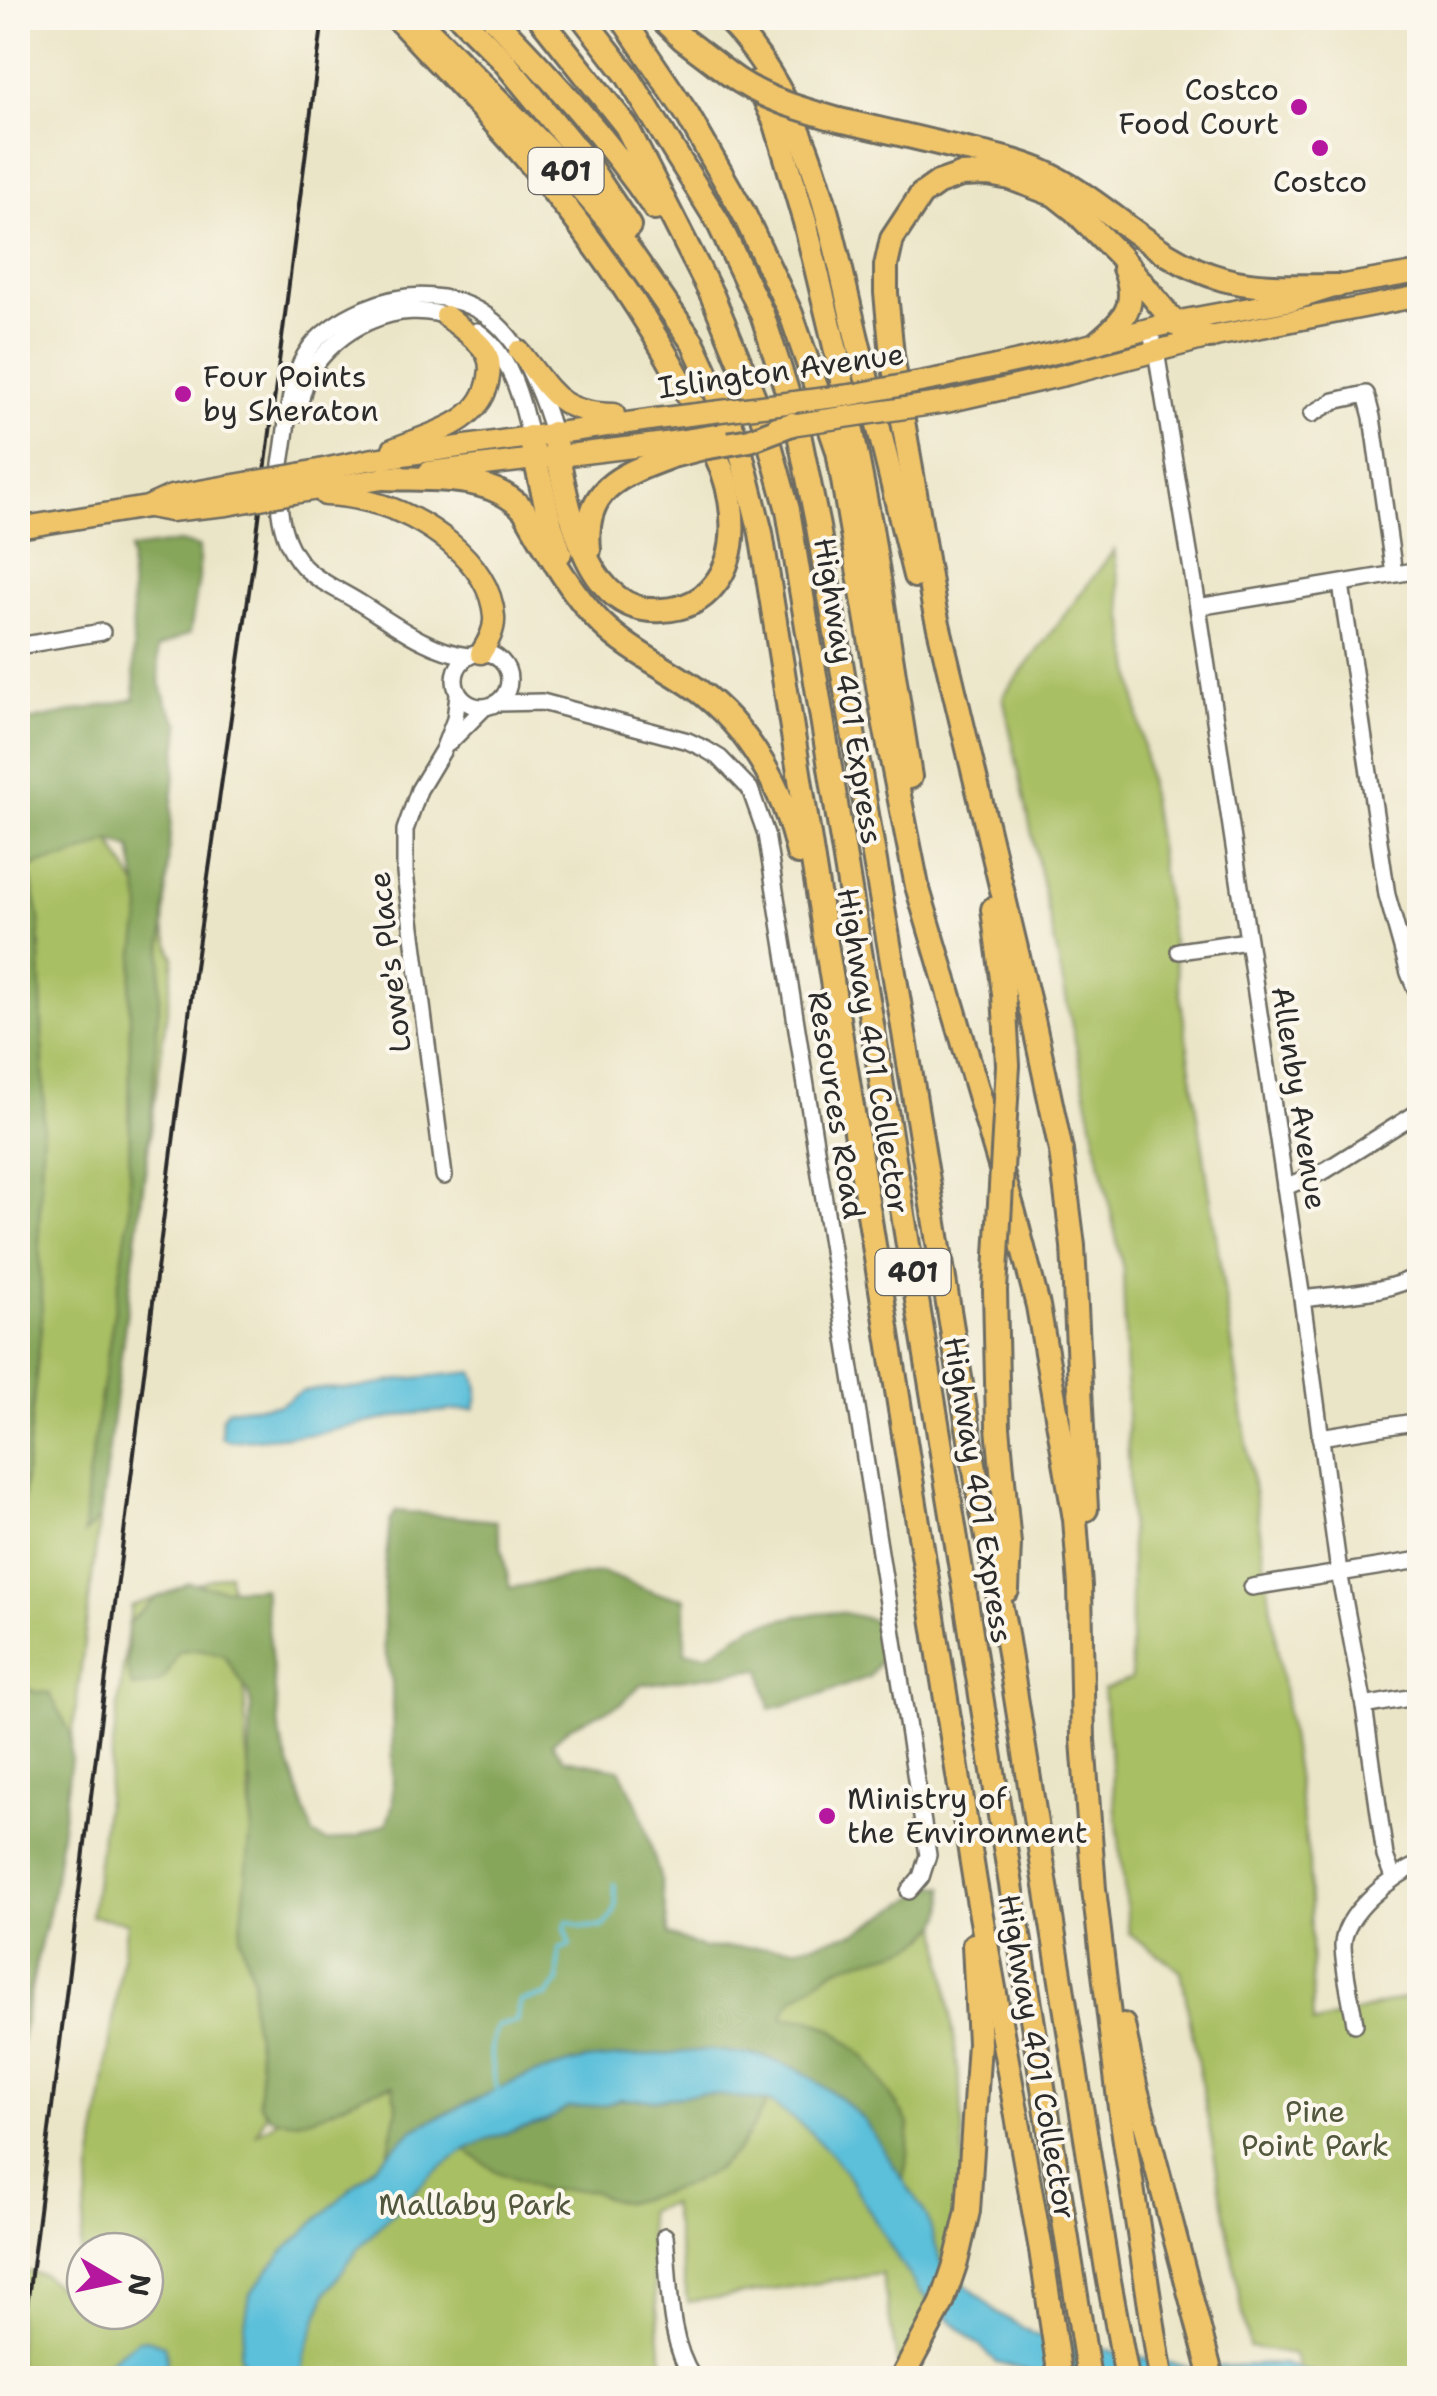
<svg xmlns="http://www.w3.org/2000/svg" width="1437" height="2396" font-family="'Shantell Sans',sans-serif">
<rect width="100%" height="100%" fill="#fbf7ec"/>
<filter id="ink" filterUnits="userSpaceOnUse"><feTurbulence type="fractalNoise" baseFrequency=".01" numOctaves="2"/><feDisplacementMap in="SourceGraphic" scale="20" xChannelSelector="R" yChannelSelector="G"/><feConvolveMatrix kernelMatrix="1 2 1 2 8 2 1 2 1" color-interpolation-filters="sRGB"/></filter>
<filter id="wash" filterUnits="userSpaceOnUse"><feTurbulence type="fractalNoise" baseFrequency=".0048" numOctaves="4" result="noise"/><feDisplacementMap in="SourceGraphic" scale="40" xChannelSelector="R" yChannelSelector="G"/><feGaussianBlur stdDeviation="2.25" result="paint"/><feColorMatrix in="noise" values="0 0 0 0 0 0 0 0 0 0 0 0 0 0 0 0 0 1.4 0 .05"/><feComposite in="paint" operator="in"/></filter>
<g filter="url(#wash)">
<rect width="100%" height="100%" fill="#ebe5c7"/>
<g fill="#a9bf64" stroke="#6a7548" stroke-width="2.5" fill-rule="evenodd">
<polygon points="1114,550 1309,1862 1313,2024 1419,1994 1419,2378 1302,2378 1294,2355 1249,2347 1181,1971 1129,1933 1103,1690 1131,1679 1131,1563 1123,1270 1003,696"/>
<polygon points="70,774 135,883 163,925 174,958 108,1449 53,1894 46,1928 41,1938 18,2058 18,782"/>
<path d="M229,1573L240,1661L243,1665L253,1867L270,2073L265,2117L257,2133L465,2008L719,1960L939,1924L961,2092L965,2186L956,2262L898,2369L882,2274L688,2302L671,2204L647,2211L664,2378H18V2270L42,2274L73,2299L127,1922L91,1916L131,1606ZM85,2251H145V2311H85Z"/>
</g>
<g fill="#86a65a" stroke="#586842" stroke-width="2.5">
<polygon points="180,542 199,547 199,579 190,633 157,648 160,682 167,704 180,724 172,803 151,1122 100,1518 84,1534 87,1485 129,1217 130,990 141,909 131,848 111,841 70,857 38,864 29,870 39,917 44,1101 39,1230 42,1319 21,1516 18,1522 18,723 135,699 130,549"/>
<path d="M396,1511L496,1521L510,1588L602,1572L655,1593L685,1598V1652L709,1654L752,1626L797,1616L840,1612L874,1620L884,1634L882,1657L869,1677L812,1698L770,1709L761,1669L641,1685L621,1704L571,1726L552,1743L564,1759L620,1769L641,1812L661,1880L669,1935L703,1948L799,1947L857,1932L933,1886L944,1887C955,1953 883,1951 840,1967C828,1972 817,1982 807,1989C792,2000 788,2001 783,2018L810,2019L835,2031L868,2060L909,2124L908,2155L903,2180L864,2120L841,2099L800,2070L761,2056L584,2060L524,2077L438,2117L414,2129L388,2154L397,2108L393,2086C358,2091 330,2118 294,2121C286,2122 277,2119 270,2117L259,2102L260,2064L251,2008L253,1980L240,1938L252,1819V1786L249,1778L251,1705L248,1692L224,1655L199,1649L179,1651C164,1680 166,1685 132,1687L127,1665L128,1623L156,1598L189,1583L223,1589L264,1588L280,1737L313,1834L327,1842L358,1836L387,1823L393,1803L392,1683L384,1645V1577L390,1521Z"/>
<polygon points="18,1684 35,1692 49,1693 70,1732 71,1759 53,1894 18,2035"/>
<polygon points="701,2093 768,2101 740,2148 715,2171 682,2187 626,2203 604,2197 590,2190 542,2190 497,2172 465,2150 487,2139 546,2121 567,2108 604,2105 620,2099 657,2100"/>
</g>
<g fill="#5cc0da" stroke="#447682" stroke-width="2.5">
<path d="M473,1372C479,1385 480,1396 474,1409L409,1414L315,1434L230,1441L221,1437L222,1417L228,1409L279,1405L301,1392L315,1389L360,1388L403,1379Z"/>
<polygon points="711,2050 761,2056 800,2070 841,2099 864,2120 927,2216 941,2263 997,2312 1035,2335 1193,2368 1282,2364 1330,2378 1053,2378 997,2362 919,2291 890,2246 853,2183 832,2155 807,2129 768,2101 701,2093 657,2100 620,2099 604,2105 567,2108 546,2121 487,2139 465,2150 431,2175 359,2247 326,2294 305,2355 301,2378 247,2378 240,2353 250,2294 283,2252 414,2129 524,2077 584,2060"/>
<polygon points="147,2339 164,2345 167,2357 165,2378 86,2378 138,2340"/>
</g>
<g fill="none" stroke-linecap="round" stroke-linejoin="round">
<path stroke="#5cc0da" stroke-width="4" d="M499,2093C491,2072 486,2046 498,2026L516,2022L521,2001L546,1996L558,1981L559,1949L571,1946L565,1928L568,1921L582,1927H603C618,1913 617,1904 614,1884"/>
</g>
</g>
<g filter="url(#ink)">
<g fill="none" stroke-linecap="round" stroke-linejoin="round">
<g stroke="#6e6c62" stroke-width="20">
<g id="minor">
<polyline points="1149,328 1156,351 1198,607 1302,1299 1339,1572 1364,1706 1385,1856 1393,1877"/>
<path d="M477,331C510,354 522,399 530,437"/>
<path d="M297,413C301,401 303,386 309,375C336,327 400,297 452,318"/>
<polyline points="1312,414 1334,401 1366,394 1372,417 1394,574"/>
<polyline points="1341,584 1387,895 1409,973 1420,999"/>
<polyline points="1198,607 1420,570"/>
<polyline points="18,646 102,632"/>
<circle cx="482" cy="680" r="27"/>
<path d="M468,656C428,651 394,624 360,603C343,592 317,581 303,566C275,534 276,491 283,451C288,420 289,382 305,355C317,334 343,318 364,309C414,287 473,292 509,337C528,360 545,404 553,433"/>
<polyline points="498,703 542,702 688,741 705,749 720,758 750,789 766,834 928,1855 921,1877 909,1891"/>
<polyline points="449,743 484,708"/>
<polyline points="1179,951 1247,941"/>
<polyline points="444,1176 405,873 405,830 419,790 443,750 455,719 458,695"/>
<polyline points="1285,1187 1326,1170 1420,1111"/>
<path d="M1302,1299C1337,1294 1389,1294 1420,1274"/>
<polyline points="1320,1437 1420,1421"/>
<polyline points="1252,1587 1420,1560"/>
<polyline points="1364,1706 1420,1696"/>
<path d="M1355,2024C1351,1999 1344,1972 1343,1946C1343,1914 1392,1875 1420,1864"/>
<path d="M665,2236C670,2283 667,2339 693,2378"/>
</g>
</g>
<g stroke="#6e6c62" stroke-width="25">
<g id="major">
<path d="M519,351C552,392 557,413 614,414"/>
<polyline points="941,378 1078,348 1174,322 1293,300 1337,286 1420,272"/>
<polyline points="946,402 1069,374 1210,337 1420,296"/>
<path d="M393,449C430,433 483,424 489,377C491,366 490,357 482,347C473,336 458,326 446,316"/>
<polyline points="429,472 666,443"/>
<polyline points="294,475 368,460 656,419"/>
<polyline points="293,493 400,476"/>
<path d="M325,495C341,495 356,498 371,502C421,514 491,561 494,617C495,630 488,642 481,653"/>
<polyline points="149,507 170,511 227,505"/>
<polyline points="18,528 147,507 171,496 228,486"/>
</g>
</g>
<g stroke="#6e6c62" stroke-width="28">
<g id="highway">
<path d="M397,18C441,66 488,113 530,163C597,243 660,332 704,428C714,451 726,474 730,499C735,529 734,561 714,585C701,602 683,609 662,610C579,616 566,490 553,433"/>
<polyline points="416,18 546,148 609,221 693,343 738,441 761,533 975,1882 1041,2250 1060,2378"/>
<polyline points="461,18 502,59 585,160 629,226"/>
<path d="M493,18C552,79 607,138 655,209"/>
<polyline points="540,18 626,126 712,295 763,419 788,510 964,1588 1089,2378"/>
<polyline points="583,18 627,75 718,222 762,314 796,419 818,527 900,1008 980,1501 1005,1628 1107,2270 1127,2378"/>
<polyline points="622,18 687,114 743,212 791,314 838,451 883,715 917,886 1014,1213 1038,1306 1075,1519 1080,1586 1083,1740 1094,1889 1120,2108 1161,2378"/>
<polyline points="661,18 683,39 729,74"/>
<path d="M726,18C811,104 830,226 857,339C876,418 896,497 915,576"/>
<polyline points="757,82 776,124 805,222 837,355 871,528 910,777"/>
<path d="M839,120C878,129 918,138 958,148C985,154 1013,159 1039,170C1105,198 1152,260 1223,279C1259,289 1299,286 1337,286"/>
<path d="M1098,342C1125,320 1139,304 1124,268"/>
<polyline points="530,437 551,526 560,553"/>
<path d="M385,478C432,480 489,473 524,510C547,549 569,591 601,623C628,650 665,667 695,688C749,727 784,790 798,853"/>
<path d="M589,550C583,487 621,475 672,456"/>
<polyline points="993,909 1004,994 1008,1065"/>
<polyline points="995,1290 998,1427 1009,1544 1007,1590"/>
<polyline points="1086,1509 1073,1246 1061,1151 1032,1015 934,607 892,355 886,293 886,266 892,239 921,195 938,183 961,175 988,174 1010,178 1055,195 1074,210 1119,255 1174,322 1187,332 1210,337"/>
<polyline points="1123,2025 1135,2085 1212,2378"/>
<polyline points="902,2378 942,2303 956,2262 968,2211 979,2043 974,1945"/>
</g>
</g>
<use href="#minor" stroke="#fff" stroke-width="15"/>
<use href="#major" stroke="#f0c469" stroke-width="20"/>
<use href="#highway" stroke="#f0c469" stroke-width="22"/>
<polyline stroke="#2b2b2b" stroke-width="4" points="18,2378 195,967 254,557 323,18"/>
<g stroke="#6e6c62" stroke-width="25" stroke-linecap="butt">
<g id="major-bridge">
<polyline points="656,419 851,395 941,378"/>
<polyline points="777,427 946,402"/>
<polyline points="666,443 718,435"/>
<polyline points="228,486 294,475"/>
<polyline points="227,505 293,493"/>
</g>
</g>
<g stroke="#6e6c62" stroke-width="28" stroke-linecap="butt">
<g id="highway-bridge">
<path d="M729,74C761,98 800,109 839,120"/>
<polyline points="672,456 703,448 750,440 792,424"/>
<polyline points="995,1290 1008,1065"/>
</g>
</g>
<use href="#major-bridge" stroke="#f0c469" stroke-width="20"/>
<use href="#highway-bridge" stroke="#f0c469" stroke-width="22"/>
</g>
</g>
<g fill="#b5179e" stroke="#fbf7ec" stroke-width="4">
<circle cx="1299" cy="107" r="10"/>
<circle cx="1320" cy="148" r="10"/>
<circle cx="183" cy="394" r="10"/>
<circle cx="827" cy="1816" r="10"/>
</g>
<g text-anchor="middle" stroke-width="8" stroke-linejoin="round" paint-order="stroke">
<g fill="#fbf7ec" stroke="#696865" stroke-width="2.5">
<rect x="528.5" y="148" width="75" height="46" rx="8"/>
<rect x="875.5" y="1249" width="75" height="46" rx="8"/>
</g>
<g font-size="28" font-weight="bold" fill="#2b2b2b">
<text x="566" y="181">401</text>
<text x="913" y="1282">401</text>
</g>
<g font-size="30" fill="#2b2b2b" stroke="#fbf7ec" text-anchor="start">
<text x="1279" y="100" text-anchor="end">Costco<tspan x="1279" dy="34">Food Court</tspan></text>
<text x="1320" y="192" text-anchor="middle">Costco</text>
<text x="203" y="387">Four Points<tspan x="203" dy="34">by Sheraton</tspan></text>
<text x="847" y="1809">Ministry of<tspan x="847" dy="34">the Environment</tspan></text>
</g>
<g font-size="30" fill="#2b2b2b" stroke="#fbf7ec">
<text transform="translate(781 371) rotate(-8)" y="10">Islington Avenue</text>
<text transform="translate(848 691) rotate(81)" y="10">Highway 401 Express</text>
<text transform="translate(390 962) rotate(-97)" y="10">Lowe's Place</text>
<text transform="translate(873 1051) rotate(81)" y="10">Highway 401 Collector</text>
<text transform="translate(1299 1098) rotate(81)" y="10">Allenby Avenue</text>
<text transform="translate(836 1105) rotate(81)" y="10">Resources Road</text>
<text transform="translate(978 1490) rotate(81)" y="10">Highway 401 Express</text>
<text transform="translate(1037 2057) rotate(80)" y="10">Highway 401 Collector</text>
</g>
<g font-size="30" fill="#51573c" stroke="#fbf7ec">
<text x="1315" y="2122">Pine<tspan x="1315" dy="34">Point Park</tspan></text>
<text x="475" y="2215">Mallaby Park</text>
</g>
</g>
<rect width="1437" height="2396" fill="none" stroke="#fbf7ec" stroke-width="60"/>
<g transform="translate(115 2281) rotate(99)"><circle r="48" fill="#fbf7ec" stroke="#a8a59f" stroke-width="2.5"/>
<path d="M0-8L18 38L0 25L-18 38Z" fill="#b5179e"/>
<text y="-15" font-size="28" font-weight="bold" text-anchor="middle" fill="#2b2b2b">N</text>
</g>
</svg>
